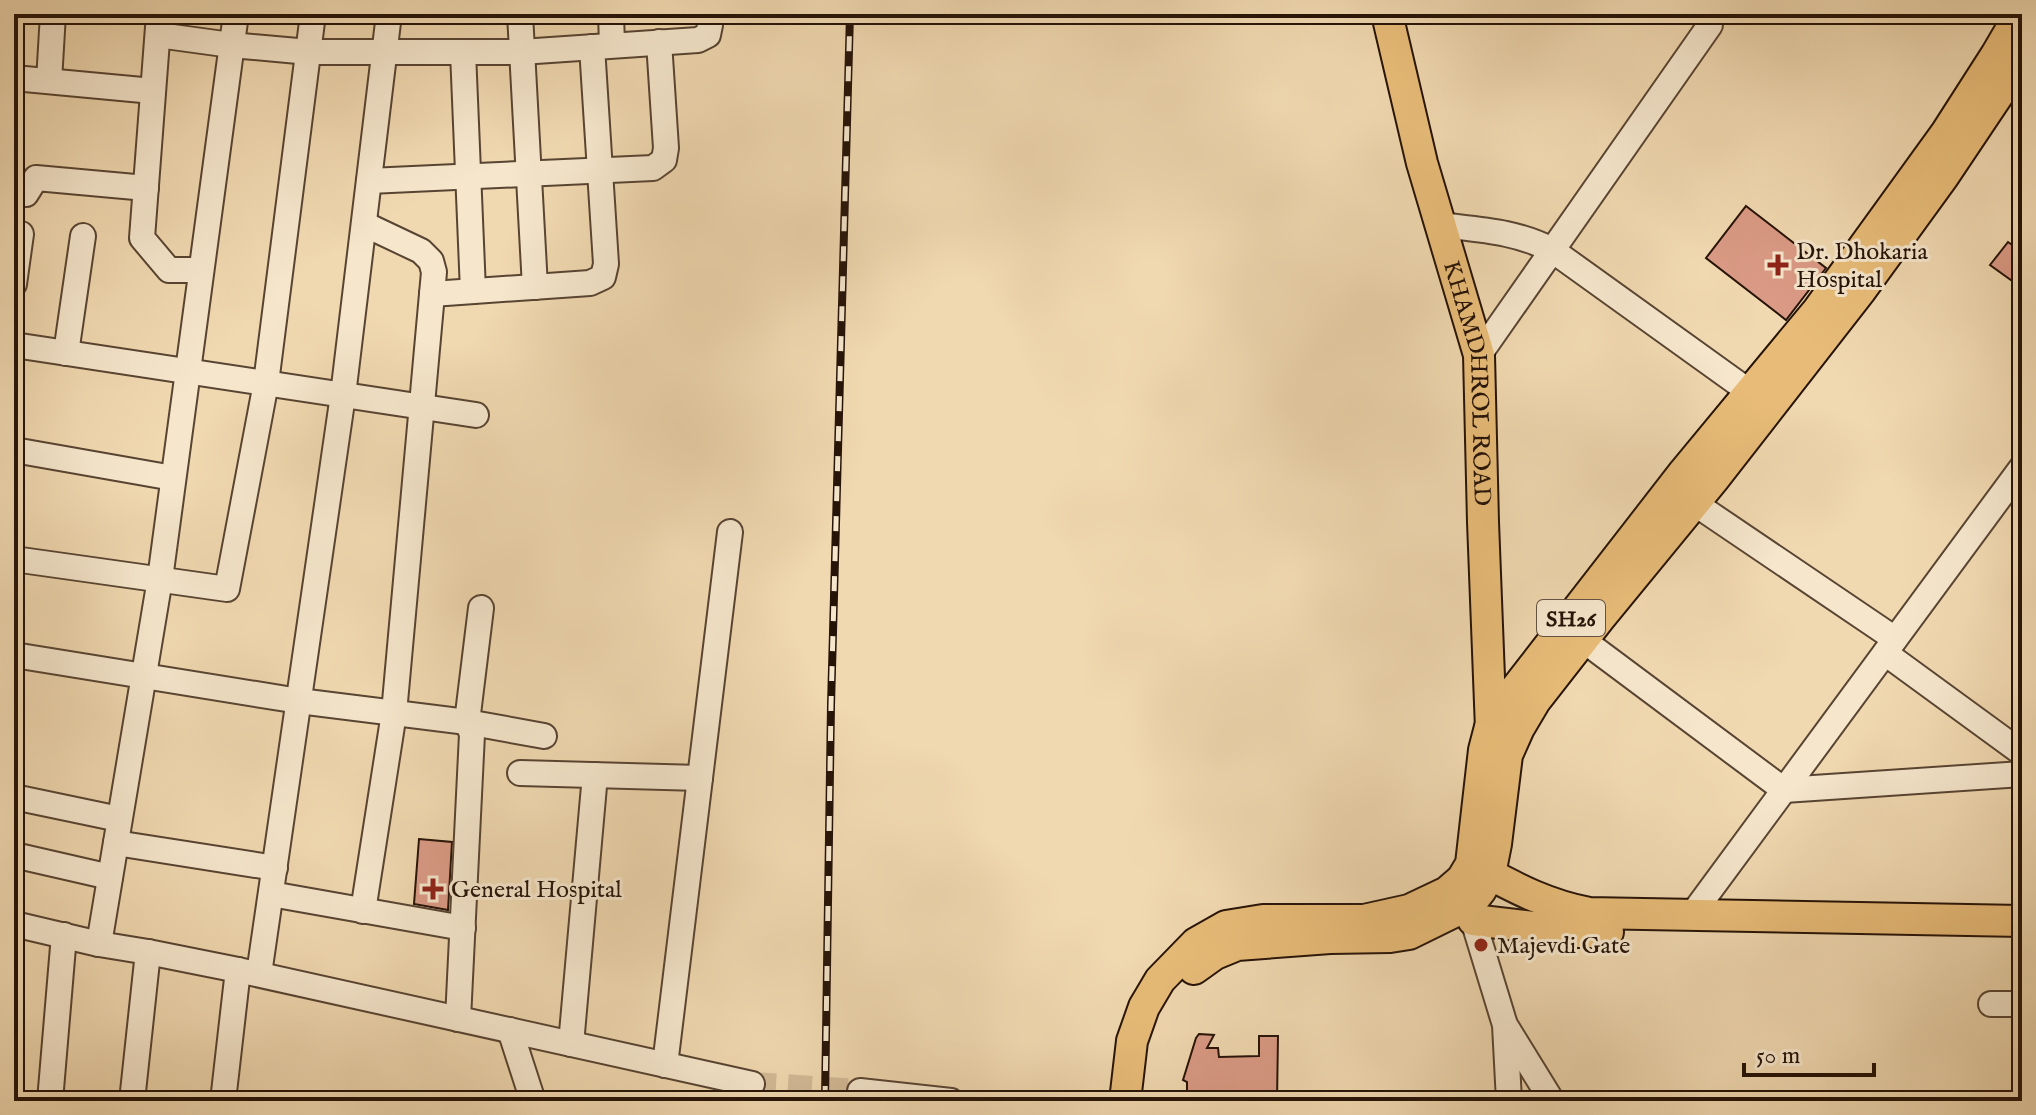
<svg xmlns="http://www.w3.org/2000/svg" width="2036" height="1115" font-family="'IM FELL English',serif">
<rect width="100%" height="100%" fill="#f0d8b0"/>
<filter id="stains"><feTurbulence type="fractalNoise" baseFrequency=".0025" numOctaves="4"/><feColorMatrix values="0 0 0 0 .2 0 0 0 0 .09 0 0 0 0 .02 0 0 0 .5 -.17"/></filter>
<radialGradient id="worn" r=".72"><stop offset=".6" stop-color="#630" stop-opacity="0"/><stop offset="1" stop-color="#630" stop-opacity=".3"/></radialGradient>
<g fill="#da9a85" stroke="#261308" stroke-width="2">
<polygon points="1746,206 1826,268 1786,320 1706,258"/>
<polygon points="2008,242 2022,252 2022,288 1990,265"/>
<polygon points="419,839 452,842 448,910 414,904"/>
<polygon points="1199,1034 1214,1035 1207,1048 1218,1048 1219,1057 1259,1056 1259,1036 1278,1036 1277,1101 1187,1101 1187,1082 1183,1080 1196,1038"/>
</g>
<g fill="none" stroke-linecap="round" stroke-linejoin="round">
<polyline stroke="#d2ba97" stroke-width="24" stroke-dasharray="24 12" stroke-linecap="butt" points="752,1084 860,1091"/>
<g stroke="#584432" stroke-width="28">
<g id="minor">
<polyline points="159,14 142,238 169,270 201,270"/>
<polyline points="520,14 535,287"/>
<polyline points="611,14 612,45"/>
<polyline points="158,35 231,45 309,52 521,52 698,40 708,35 710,25 710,14"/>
<polyline points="463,52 473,291"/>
<polyline points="14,78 153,91"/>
<polyline points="49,81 53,14"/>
<polyline points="369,181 653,168 664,160 666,148 659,42"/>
<polyline points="14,192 26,194 36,178 146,188"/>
<path d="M1440,225C1481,230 1515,231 1552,250L1765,403"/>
<polyline points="14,284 21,234"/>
<polyline points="432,294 590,283 603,277 606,264 592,47"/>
<polyline points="14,345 476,415"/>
<polyline points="66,353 83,236"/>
<polyline points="1479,355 1710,25 1710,14"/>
<polyline points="14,450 173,478"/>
<polyline points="1694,503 1895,639"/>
<polyline points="14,559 227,589 266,383 313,14"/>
<polyline points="1583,640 1784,790 2022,774"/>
<polyline points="1885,653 2022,753"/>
<polyline points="14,655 299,701 467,722 544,736"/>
<polyline points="520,773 700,778"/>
<polyline points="14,797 119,819"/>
<polyline points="116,843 275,868"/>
<polyline points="14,855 110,877"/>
<polyline points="271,894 463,928"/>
<polyline points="1470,905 1473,920 1505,1025 1509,1101"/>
<polyline points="363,911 394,713 434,272 431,261 421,251 364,224"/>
<polyline points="1691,916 2022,467"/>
<polyline points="14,924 99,944 148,952 238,970 752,1084"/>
<polyline points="99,944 160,579 236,14"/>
<polyline points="259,974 343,395 389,14"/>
<polyline points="1991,1004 2022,1004"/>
<polyline points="458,1019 472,734 467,722 481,608"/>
<polyline points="1507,1028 1552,1101"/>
<polyline points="510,1030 533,1101"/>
<polyline points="571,1044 595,775"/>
<polyline points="665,1065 730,532"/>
<polyline points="860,1091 951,1101"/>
<polyline points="50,1101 64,935"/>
<polyline points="132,1101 148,952"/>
<polyline points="223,1101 238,970"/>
</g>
</g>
<g stroke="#261308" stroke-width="34">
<g id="major">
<path id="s1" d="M1387,14L1422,163L1479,355L1483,522L1491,729"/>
<path d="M1472,865C1512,886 1543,904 1589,913L2022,921"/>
<polyline points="1473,920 1577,932 1608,932"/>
<polyline points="1194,969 1215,954 1237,945 1330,938 1390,937 1409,934 1470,904 1481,890 1490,874 1496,844 1507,755 1519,728 1535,701 1599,619 1713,480 1861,290 1943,177 2022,59"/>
<polyline points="1125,1101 1132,1041 1144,1007 1160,980 1196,943 1226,926 1263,920 1364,920 1409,910 1447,892 1462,879 1471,864 1484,750 1490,727 1504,704 1684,472 1818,310 1946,133 1996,55 2020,14"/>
</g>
</g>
<use href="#minor" stroke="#f5e6cc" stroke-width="24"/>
<use href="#major" stroke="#e8bc78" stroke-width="30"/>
<g stroke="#261308" stroke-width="8">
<polyline id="rail" points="825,1101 831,705 850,14"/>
</g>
<use href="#rail" stroke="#f5e6cc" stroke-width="5" stroke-dasharray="15" stroke-linecap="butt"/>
</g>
<g fill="#8f2418" stroke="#f5e6cc" stroke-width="3">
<path d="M1774 253h8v8h8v8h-8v8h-8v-8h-8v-8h8z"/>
<path d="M429 877h8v8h8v8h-8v8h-8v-8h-8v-8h8z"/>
<circle cx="1481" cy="945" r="8"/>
</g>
<g text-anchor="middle" stroke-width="6" stroke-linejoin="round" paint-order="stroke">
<rect fill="#f5e6cc" stroke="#645243" stroke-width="2" x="1537" y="600" width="68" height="36" rx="6"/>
<g font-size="22" font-weight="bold" fill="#261308">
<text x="1571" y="626">SH26</text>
</g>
<g font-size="24" fill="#261308" stroke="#f5e6cc" text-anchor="start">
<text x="1796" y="259">Dr. Dhokaria<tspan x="1796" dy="28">Hospital</tspan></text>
<text x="451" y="897">General Hospital</text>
<text x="1497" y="953">Majevdi Gate</text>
</g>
<g font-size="24" fill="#261308" stroke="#f5e6cc">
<text dy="8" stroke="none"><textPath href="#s1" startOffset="380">KHAMDHROL ROAD</textPath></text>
</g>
</g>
<rect width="2036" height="1115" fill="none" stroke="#f0d8b0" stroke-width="48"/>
<rect x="16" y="16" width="2004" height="1083" fill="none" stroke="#261308" stroke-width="4"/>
<rect x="24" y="24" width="1988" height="1067" fill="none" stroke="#261308" stroke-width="2"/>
<path d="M1744 1063v12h130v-12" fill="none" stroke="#261308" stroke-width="4"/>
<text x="1756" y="1063" font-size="24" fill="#261308" stroke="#f5e6cc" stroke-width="6" paint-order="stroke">50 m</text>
<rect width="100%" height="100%" filter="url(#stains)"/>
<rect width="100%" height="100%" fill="url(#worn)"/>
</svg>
